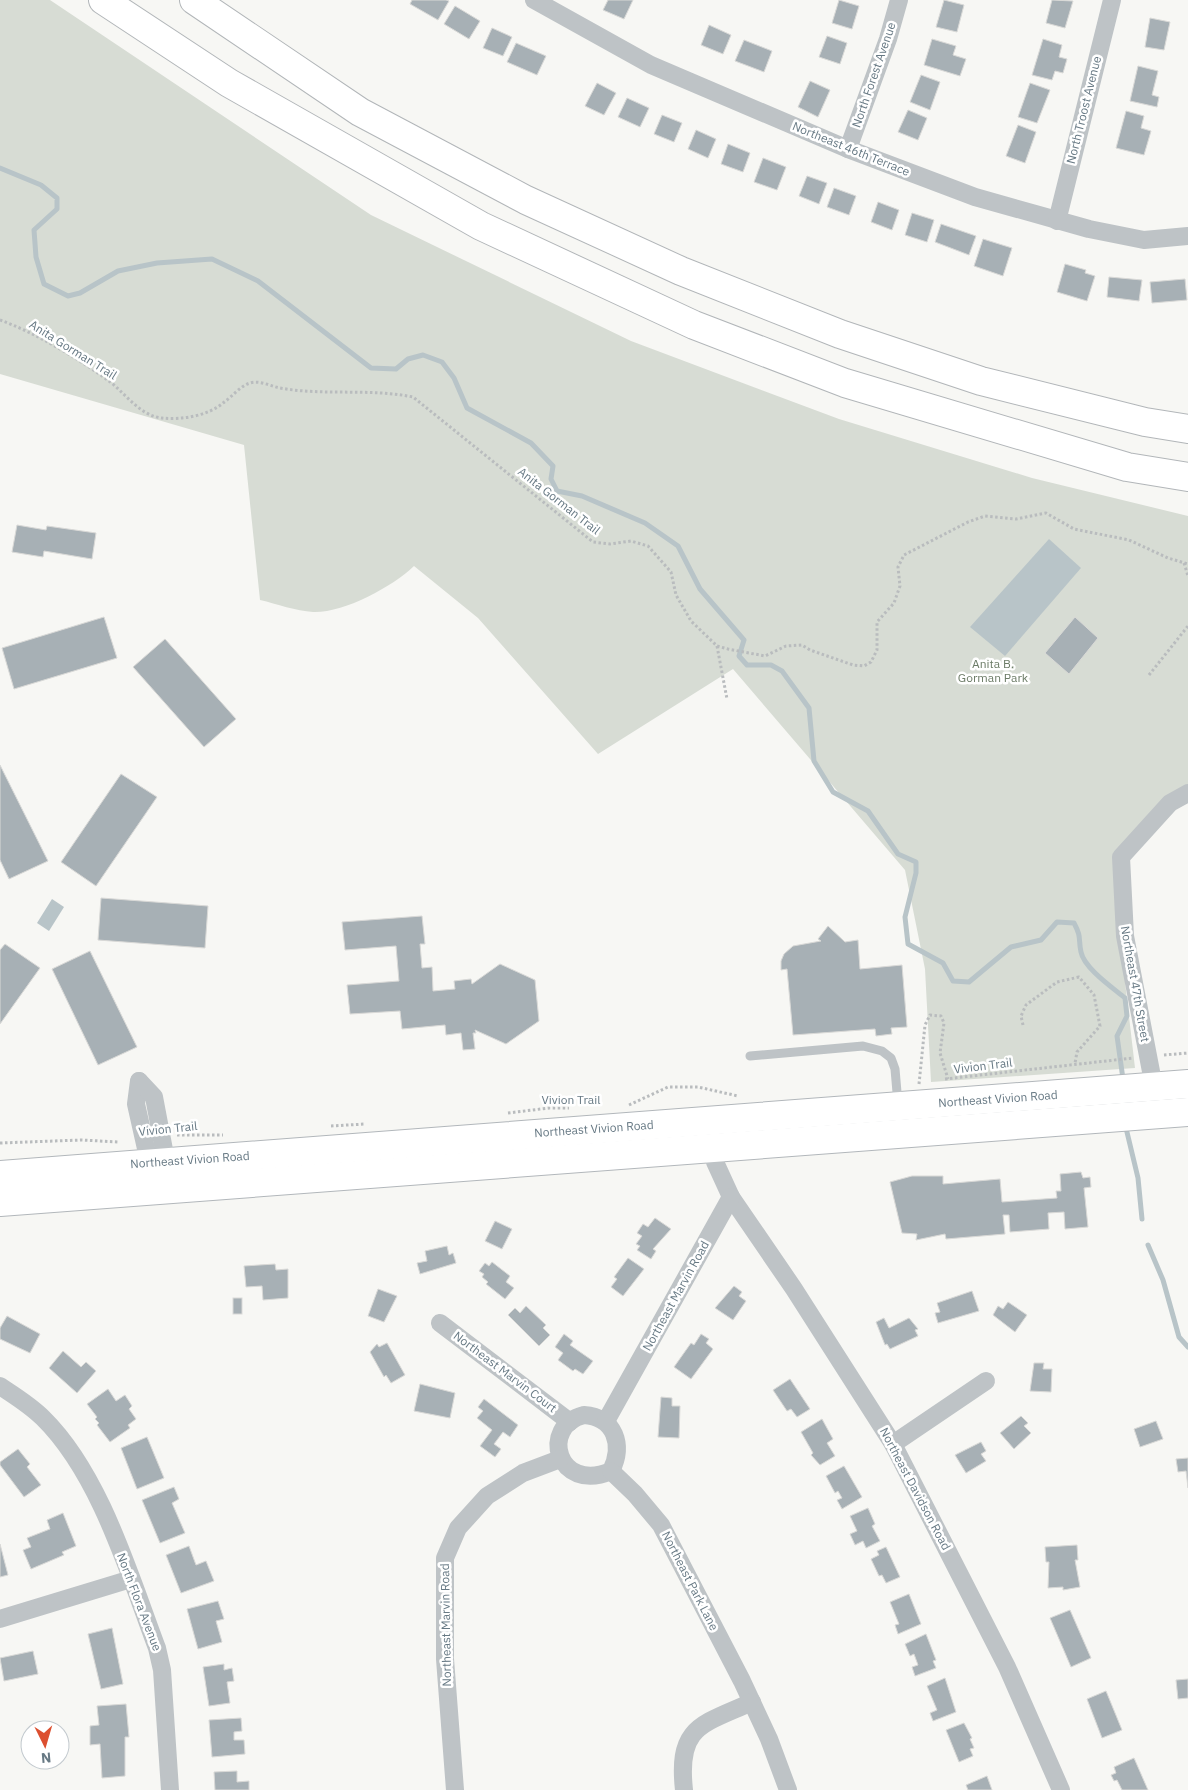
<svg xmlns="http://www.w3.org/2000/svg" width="1188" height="1790" font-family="'IBM Plex Sans',sans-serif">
<rect width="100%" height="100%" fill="#f7f7f4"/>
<path fill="#d7dcd4" d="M0,0H50L371,215L631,341L839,419L1032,478L1188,516V793L1121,857L1125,982L1135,1068L931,1082L925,969L905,870L733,669L598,754L478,618L414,566C392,587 344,613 313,612C296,611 277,604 260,600L244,445L0,374Z"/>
<g fill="#b8c4c8">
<polygon points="1049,539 1081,568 1005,656 970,627"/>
<polygon points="52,899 64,907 49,931 37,923"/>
</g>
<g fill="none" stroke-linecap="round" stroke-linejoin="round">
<g stroke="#b8c4c8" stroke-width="5">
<path d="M0,168L41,185L57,198V209L34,230L36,257L44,284L68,296L80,293L118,271L157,263L212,259L258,281L371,368L396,369L408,359L423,355L442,362L454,378L467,408L531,443L553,466L551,479L557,491L582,496L645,523L678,546L700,589L744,640L739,656L747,665H771L782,671L809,708L814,761L833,792L868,811L898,854L916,862V873L905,917L908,944L943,963L953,981L969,982L1011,947L1041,940L1057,922L1074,923C1082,938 1078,938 1081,952C1084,968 1113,988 1125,998L1127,1016L1117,1036L1123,1079"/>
<polyline points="1126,1128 1138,1178 1142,1219"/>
<polyline points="1148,1245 1163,1280 1179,1337 1188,1347"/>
</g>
</g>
<g fill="#a7b0b5" stroke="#d9d9d7">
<polygon points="412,0 446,0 449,1 438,20 410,4"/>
<polygon points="608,0 633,0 624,19 603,10"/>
<polygon points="839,0 859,6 852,29 832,23"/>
<polygon points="944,0 964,5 957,32 936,27"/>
<polygon points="1052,0 1073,1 1065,28 1046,23"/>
<polygon points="455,6 480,21 469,39 444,24"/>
<polygon points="1150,18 1170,22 1164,50 1145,47"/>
<polygon points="709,25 731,35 723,54 701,45"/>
<polygon points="492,28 512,37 503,56 483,48"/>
<polygon points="827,36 847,43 840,64 819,57"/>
<polygon points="932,39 956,46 953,55 966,59 960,76 924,65"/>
<polygon points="1043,39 1062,45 1059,57 1067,59 1063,73 1055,71 1052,80 1032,75"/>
<polygon points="744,40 772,51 764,72 735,61"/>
<polygon points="516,43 546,56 537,75 507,62"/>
<polygon points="1138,66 1158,71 1152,95 1159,97 1157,107 1130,101"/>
<polygon points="921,75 940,82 930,110 910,102"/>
<polygon points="810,81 830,90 818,117 798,107"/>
<polygon points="597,83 616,93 604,115 585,106"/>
<polygon points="1030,83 1050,90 1037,123 1018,117"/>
<polygon points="627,98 649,108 640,127 618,117"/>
<polygon points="908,110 927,118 918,140 898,132"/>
<polygon points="1126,111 1144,116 1141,128 1151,131 1144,155 1116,148"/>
<polygon points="662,115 682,123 674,142 654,134"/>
<polygon points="1018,125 1036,132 1025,163 1006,156"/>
<polygon points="696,130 716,139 708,158 688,149"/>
<polygon points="728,144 750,153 743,172 721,164"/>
<polygon points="763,158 786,167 777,190 754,182"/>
<polygon points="807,176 827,183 819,204 799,196"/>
<polygon points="834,188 856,196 849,215 827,207"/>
<polygon points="878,202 899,210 892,230 871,222"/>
<polygon points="912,213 934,220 927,242 905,235"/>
<polygon points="941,224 976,236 969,255 935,242"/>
<polygon points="983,239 1012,248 1003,276 974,266"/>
<polygon points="1065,264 1086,270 1085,273 1095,276 1087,301 1057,292"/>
<polygon points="1109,277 1142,280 1139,301 1107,297"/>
<polygon points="1185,279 1187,300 1152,303 1150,282"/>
<polygon points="17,525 46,530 47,526 96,533 92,559 44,551 43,557 12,552"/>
<polygon points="104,617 117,658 14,689 2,648"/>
<polygon points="1075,617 1098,638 1069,674 1045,653"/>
<polygon points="165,639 236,719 204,747 133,667"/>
<polygon points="0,765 48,861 9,879 0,860"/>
<polygon points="121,774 157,797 96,886 61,862"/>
<polygon points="101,898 208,906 205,948 98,940"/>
<polygon points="422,916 425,944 420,944 422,968 432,967 433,991 455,989 454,981 471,979 472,984 500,964 535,980 539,1021 506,1044 475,1030 476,1033 473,1033 475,1049 463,1050 461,1033 446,1035 445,1025 402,1029 400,1011 350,1014 347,985 399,981 396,946 345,950 342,922"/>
<polygon points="828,926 845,942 858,940 860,969 902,965 907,1027 891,1028 892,1034 876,1036 875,1029 793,1035 787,969 781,970 781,961 784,954 793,946 821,941 818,939"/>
<polygon points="5,944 40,968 0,1024 0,950"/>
<polygon points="90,951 137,1047 98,1065 52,969"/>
<polygon points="1081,1172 1083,1178 1090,1177 1091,1187 1084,1188 1088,1227 1065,1229 1064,1212 1048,1213 1049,1229 1010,1232 1009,1215 1003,1215 1005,1234 946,1239 945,1234 916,1240 917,1234 902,1233 890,1182 912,1176 943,1176 943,1184 1000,1179 1002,1202 1057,1198 1056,1191 1061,1191 1060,1174"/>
<polygon points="655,1218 671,1229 653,1249 656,1251 651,1259 637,1250 640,1246 636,1244 642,1236 637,1233 643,1224 648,1227"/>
<polygon points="495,1221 512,1229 502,1249 485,1241"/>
<polygon points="447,1246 449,1255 453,1253 456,1263 420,1274 417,1263 427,1261 425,1251"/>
<polygon points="628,1258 644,1269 623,1296 611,1287 617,1279 614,1277"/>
<polygon points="492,1262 510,1276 506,1282 514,1288 505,1299 486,1284 488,1282 482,1277 484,1274 479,1271 485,1263 489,1266"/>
<polygon points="275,1264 276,1270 288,1269 288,1298 263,1300 262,1286 246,1287 244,1266"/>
<polygon points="734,1286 742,1292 739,1296 746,1301 733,1320 715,1308"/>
<polygon points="378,1289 397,1296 384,1322 368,1316"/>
<polygon points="972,1291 979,1311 938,1323 935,1313 940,1312 937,1303"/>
<rect x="233" y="1298" width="9" height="16"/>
<polygon points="1008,1302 1027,1315 1015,1332 993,1315 998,1306 1003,1309"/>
<polygon points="526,1306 546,1325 543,1328 550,1335 539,1346 508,1315 515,1308 520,1313"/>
<polygon points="7,1316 40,1334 30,1353 0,1339 0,1328"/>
<polygon points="884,1318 889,1328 909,1318 918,1329 915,1330 918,1336 890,1349 887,1344 885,1345 876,1322"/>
<polygon points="564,1334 573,1341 570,1345 593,1361 583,1374 575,1369 573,1371 558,1360 563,1353 555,1347"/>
<polygon points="701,1334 709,1339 706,1343 713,1349 691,1379 674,1367 691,1343 694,1345"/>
<polygon points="387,1343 405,1375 391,1383 386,1375 384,1377 370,1352 377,1344 379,1347"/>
<polygon points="63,1351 81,1367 86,1362 96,1371 77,1393 49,1368"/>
<polygon points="1034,1363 1044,1363 1043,1369 1052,1369 1051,1392 1030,1391"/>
<polygon points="790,1379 810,1409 797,1417 791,1409 787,1411 773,1390"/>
<polygon points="420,1384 455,1393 450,1418 414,1411"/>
<polygon points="108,1389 116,1401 125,1395 132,1406 129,1409 136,1419 128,1425 130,1428 110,1442 97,1425 99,1423 95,1419 97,1417 87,1404"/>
<polygon points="661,1397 672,1398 672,1406 680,1406 679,1438 658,1437"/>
<polygon points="484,1399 518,1425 510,1437 503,1432 494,1444 501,1449 495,1457 480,1446 492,1430 477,1418 483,1411 478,1407"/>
<polygon points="1021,1416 1028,1423 1024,1426 1031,1433 1014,1449 1000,1433"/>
<polygon points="822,1419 833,1439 827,1443 835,1456 820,1465 811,1455 813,1453 801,1432"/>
<polygon points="1156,1421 1163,1439 1140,1447 1134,1429"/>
<polygon points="147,1437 164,1478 137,1489 121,1448"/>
<polygon points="981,1442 986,1451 981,1454 986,1461 966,1473 955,1455"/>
<polygon points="18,1449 30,1464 27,1467 41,1485 24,1497 0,1465 0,1462"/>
<polygon points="1188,1458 1188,1488 1186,1471 1178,1472 1176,1459"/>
<polygon points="844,1466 862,1497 842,1509 837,1500 842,1498 838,1491 835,1493 826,1476"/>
<polygon points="174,1487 179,1499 172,1503 185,1533 160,1543 142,1500"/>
<polygon points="868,1508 875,1524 872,1526 880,1541 866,1548 863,1541 855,1545 850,1534 857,1531 850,1516"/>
<polygon points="63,1513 76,1546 62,1552 64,1555 31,1569 23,1550 31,1547 27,1538 50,1529 47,1520"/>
<polygon points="0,1544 8,1575 0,1577"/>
<polygon points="1077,1545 1078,1560 1075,1560 1080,1587 1063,1590 1063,1587 1048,1588 1049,1562 1046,1562 1045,1547"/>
<polygon points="189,1546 196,1565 206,1561 214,1581 181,1593 166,1555"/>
<polygon points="886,1547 900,1577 886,1583 882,1575 879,1576 871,1559 879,1555 877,1551"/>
<polygon points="909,1594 921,1624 898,1634 895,1625 899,1624 890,1602"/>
<polygon points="218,1601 224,1619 216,1621 222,1642 198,1649 187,1609"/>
<polygon points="1070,1610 1091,1658 1071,1667 1050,1618"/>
<polygon points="112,1628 123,1684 101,1689 88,1634"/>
<polygon points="926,1634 936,1660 933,1661 936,1668 915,1676 912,1667 918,1665 914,1654 910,1656 905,1644"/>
<polygon points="33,1651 38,1674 4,1681 0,1658"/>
<polygon points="224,1664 224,1670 232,1668 234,1681 227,1682 230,1703 209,1706 203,1667"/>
<polygon points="945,1678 956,1712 933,1721 930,1713 937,1710 927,1686"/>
<polygon points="1188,1679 1188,1698 1178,1699 1176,1680"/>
<polygon points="1106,1691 1122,1730 1102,1738 1087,1699"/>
<polygon points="126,1704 129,1737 125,1737 125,1776 102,1778 100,1744 90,1745 90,1726 99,1725 97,1706"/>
<polygon points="241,1718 242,1731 234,1732 234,1740 244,1740 245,1754 212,1757 209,1720"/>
<polygon points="964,1723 972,1738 970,1739 974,1748 970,1749 973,1756 959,1762 946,1730"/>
<polygon points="1134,1758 1148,1790 1122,1790 1117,1780 1114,1781 1111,1775 1116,1773 1114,1767"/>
<polygon points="237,1771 237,1782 249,1781 249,1790 215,1790 214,1772"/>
<polygon points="987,1776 992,1790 968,1790 966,1785"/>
</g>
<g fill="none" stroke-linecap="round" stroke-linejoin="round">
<g stroke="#b2b7bb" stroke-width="30">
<g id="primary">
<polyline points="0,1175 1188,1084"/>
<polyline points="0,1202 1188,1112"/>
</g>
</g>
<g stroke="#b2b6b9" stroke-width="30">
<g id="highway">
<polyline points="103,0 229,83 481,226 694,325 845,383 1127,467 1188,477"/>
<polyline points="194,0 360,112 526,200 681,271 840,334 981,381 1145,422 1188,429"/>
</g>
</g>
<g stroke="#b9bcbe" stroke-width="3" stroke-dasharray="2.5 2.5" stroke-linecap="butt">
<path d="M0,320C36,333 79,359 109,381C125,393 140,416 162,418C181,420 208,416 223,403C232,397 240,386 250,383C260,380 270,386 280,388C324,396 369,388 413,397L593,542L610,544L631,541L648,546L671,572L676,595L691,621L717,646L728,649L765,656L786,646L802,645L810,650L853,665L864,666L871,662L877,650V622L894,603L900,586L898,567L904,555L968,522L985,516L1016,519L1046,513L1074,529L1129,540L1168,558L1188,564"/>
<polyline points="1184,563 1188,576"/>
<polyline points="717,646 727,699"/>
<polyline points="1149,675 1188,626"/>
<polyline points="1023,1025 1021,1016 1026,1005 1057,982 1079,977 1094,995 1100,1026 1077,1052 1075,1063"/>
<polyline points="1164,1055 1188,1053"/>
<polyline points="945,1079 1133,1058"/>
<polyline points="919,1084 925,1025 930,1015 941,1016 944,1023 940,1053 948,1079"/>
<polyline points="629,1105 668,1087 698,1087 738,1096"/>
<polyline points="508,1113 549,1108 569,1108"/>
<polyline points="331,1126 365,1124"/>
<polyline points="177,1135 223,1135"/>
<polyline points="0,1143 81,1140 119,1142"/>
</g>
<polyline stroke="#bec3c6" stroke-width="9" points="750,1056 863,1046 882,1051 891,1058 895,1069 898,1104"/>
<g stroke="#bec3c6" stroke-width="18">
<polyline points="534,0 651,65 848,149 975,197 1089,229 1144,240 1188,236"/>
<polyline points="848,149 888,39 899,0"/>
<polyline points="1057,221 1112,0"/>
<polyline points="139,1081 136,1104 147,1153 157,1162 158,1170"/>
<polyline points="139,1081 154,1097 164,1150 157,1162"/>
<polyline points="1157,1114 1154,1087 1125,936 1121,857 1170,803 1188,793"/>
<polyline points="711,1139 715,1162 731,1197 794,1289 893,1444 1007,1667 1061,1790"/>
<polyline points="440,1323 570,1422"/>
<path d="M0,1386C15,1396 30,1405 43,1418C100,1474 129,1574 157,1648L162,1670L170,1790"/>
<path d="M584,1415C615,1417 624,1445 611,1471C557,1494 539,1426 584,1415Z"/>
<polyline points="606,1421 731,1197"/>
<polyline points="893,1444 986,1381"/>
<polyline points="611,1471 635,1494 661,1525 742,1681 769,1739 788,1790"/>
<polyline points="0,1619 131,1579"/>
<polyline points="455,1790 445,1659 445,1558 458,1528 487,1496 523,1473 560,1459"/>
<path d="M684,1790C677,1726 701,1725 752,1702"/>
</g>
<use href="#primary" stroke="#fff" stroke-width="28"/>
<use href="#highway" stroke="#fff" stroke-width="28"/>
</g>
<g text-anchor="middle" stroke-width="5" stroke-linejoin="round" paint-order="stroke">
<g font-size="12" fill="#677984" stroke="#fff">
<text transform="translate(874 75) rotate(-71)" y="4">North Forest Avenue</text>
<text transform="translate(1084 110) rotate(-76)" y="4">North Troost Avenue</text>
<text transform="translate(851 149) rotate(22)" y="4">Northeast 46th Terrace</text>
<text transform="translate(73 350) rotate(32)" y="4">Anita Gorman Trail</text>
<text transform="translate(559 501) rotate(38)" y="4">Anita Gorman Trail</text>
<text transform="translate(1135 984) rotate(80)" y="4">Northeast 47th Street</text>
<text transform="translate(983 1066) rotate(-7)" y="4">Vivion Trail</text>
<text transform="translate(998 1099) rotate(-4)" y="4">Northeast Vivion Road</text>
<text x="571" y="1104">Vivion Trail</text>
<text transform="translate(168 1129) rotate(-6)" y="4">Vivion Trail</text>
<text transform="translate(594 1129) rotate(-4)" y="4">Northeast Vivion Road</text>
<text transform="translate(190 1160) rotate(-4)" y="4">Northeast Vivion Road</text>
<text transform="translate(676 1296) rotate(-61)" y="4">Northeast Marvin Road</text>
<text transform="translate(505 1372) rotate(37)" y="4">Northeast Marvin Court</text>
<text transform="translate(915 1489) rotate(62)" y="4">Northeast Davidson Road</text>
<text transform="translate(690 1581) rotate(63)" y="4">Northeast Park Lane</text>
<text transform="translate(139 1602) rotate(69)" y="4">North Flora Avenue</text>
<text transform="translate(446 1625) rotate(-91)" y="4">Northeast Marvin Road</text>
</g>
<g font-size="12" fill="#6b7b66" stroke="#fff">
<text x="993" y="668">Anita B.<tspan x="993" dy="14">Gorman Park</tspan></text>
</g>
</g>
<g transform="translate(45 1745) rotate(175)"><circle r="24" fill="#ffffff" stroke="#c2c9ce"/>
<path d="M0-4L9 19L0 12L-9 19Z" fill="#dc4f30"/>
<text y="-8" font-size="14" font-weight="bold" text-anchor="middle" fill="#677984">N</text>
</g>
</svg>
